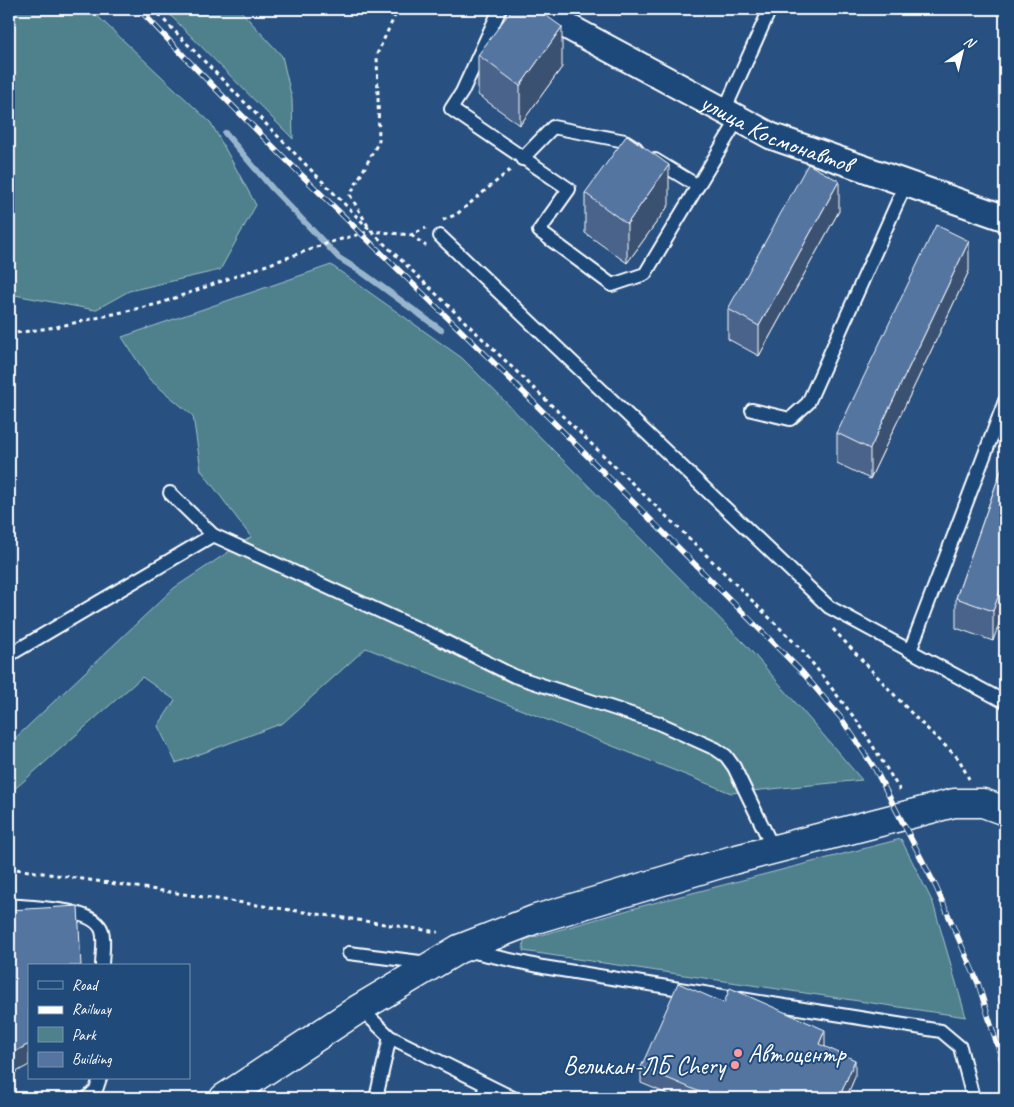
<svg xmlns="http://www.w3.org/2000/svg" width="1014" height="1107" font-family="Caveat,sans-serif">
<rect width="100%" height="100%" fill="#285181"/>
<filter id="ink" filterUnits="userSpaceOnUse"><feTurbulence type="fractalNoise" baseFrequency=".02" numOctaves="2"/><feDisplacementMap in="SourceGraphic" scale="10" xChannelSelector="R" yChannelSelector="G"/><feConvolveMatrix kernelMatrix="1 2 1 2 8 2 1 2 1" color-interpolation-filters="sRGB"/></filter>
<g filter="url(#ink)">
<g fill="#4f818d" stroke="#a7c0c6">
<polygon points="9,9 90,9 211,123 256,205 220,270 129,291 95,310 9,294"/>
<polygon points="164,9 239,9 282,56 292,99 293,139"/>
<polygon points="331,265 462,358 746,645 862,780 731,793 366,648 283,723 176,763 158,726 175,700 142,677 9,794 9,744 174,588 251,537 201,470 193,416 149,379 122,337"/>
<polygon points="901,839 933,903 966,1017 523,951 524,940 642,906"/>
</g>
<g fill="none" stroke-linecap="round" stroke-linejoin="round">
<polyline stroke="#98b5cd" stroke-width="6" points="225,133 272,188 339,258 363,273 441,330"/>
<g stroke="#fff" stroke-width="16">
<g id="service">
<polyline points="500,9 462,92 451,109 569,189 539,231 612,285 645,274 738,119"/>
<polyline points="724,111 770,9"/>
<polyline points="522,159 553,127 625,141 636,148"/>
<polyline points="655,160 698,186"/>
<polyline points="440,236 829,607 1005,702"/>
<polyline points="752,410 790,419 808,403 906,183"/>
<polyline points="170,493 213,535"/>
<polyline points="910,651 1005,401"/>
<polyline points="9,655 213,535 434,636 514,676 656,722 716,749 726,756 734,767 774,850"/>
<path d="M9,905C30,908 95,907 102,931C105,940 102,956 102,966"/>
<polyline points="469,951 543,967 941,1031 960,1047 973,1098"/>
<polyline points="349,953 428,963"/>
<polyline points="360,1008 390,1037 513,1098"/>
<polyline points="87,1098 96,1090 100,1078"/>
<polyline points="376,1098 390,1037"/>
<polyline points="482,1098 486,1085"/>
</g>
</g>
<g stroke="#fff" stroke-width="29">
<g id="minor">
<path id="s1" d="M535,9L771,136L1005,218"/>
</g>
</g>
<g stroke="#fff" stroke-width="31">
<polyline id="tertiary" points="224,1098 360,1008 459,949 536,919 733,860 954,803 983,803 1005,811"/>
</g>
<g stroke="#fff" stroke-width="3" stroke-dasharray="4 4" stroke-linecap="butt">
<polyline points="153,9 371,231 693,542 803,651 860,725 901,792"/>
<polyline points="443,220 457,214 510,170"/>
<polyline points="368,226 350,195 379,141 377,54 398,9"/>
<polyline points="411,235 426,246"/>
<polyline points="9,334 56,327 158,304 331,242 371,231 411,235 426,228"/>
<polyline points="833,629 916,718 959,759 969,779"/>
<polyline points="9,868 438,932"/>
</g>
<use href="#service" stroke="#1f4a7a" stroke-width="12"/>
<use href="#minor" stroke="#1f4a7a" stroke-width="25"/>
<use href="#tertiary" stroke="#1f4a7a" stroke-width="28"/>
<g stroke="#fff" stroke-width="5.5">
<path id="rail" d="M139,9C251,128 369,241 486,355C592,460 697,566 802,672L841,718L875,769L936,887L978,983L1005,1070"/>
</g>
<use href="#rail" stroke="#1f4a7a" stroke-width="4" stroke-dasharray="11" stroke-linecap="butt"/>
</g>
<g fill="#48648a" stroke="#fff">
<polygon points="478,55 562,67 520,125 478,95"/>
<polygon points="585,193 669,205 627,263 585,233"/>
<polygon points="839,211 759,356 728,339 728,309"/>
<polygon points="969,271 870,479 837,463 837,433"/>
<polygon points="1005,459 993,641 956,628 956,598"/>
<polygon points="825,1046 825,1047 855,1077 846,1098 677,1098 641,1083 641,1067"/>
</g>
<g fill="#3b5171" stroke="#fff">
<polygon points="562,27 562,67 520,125 520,86"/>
<polygon points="669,165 669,205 627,263 627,224"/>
<polygon points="839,181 839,211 759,356 759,326"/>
<polygon points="969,241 969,271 870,479 870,449"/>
<polygon points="1005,577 1005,606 993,641 993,611"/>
<polygon points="825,1030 825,1046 819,1060 819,1044"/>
<polygon points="29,1044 29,1065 9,1076 9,1055"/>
<polygon points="855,1060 855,1077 846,1098 839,1098"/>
</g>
<g fill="#5474a1" stroke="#fff">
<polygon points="512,9 537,9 562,27 520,86 478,55"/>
<polygon points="627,135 669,165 627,224 585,193"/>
<polygon points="808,164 839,181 759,326 728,309"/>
<polygon points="936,225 969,241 870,449 837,433"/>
<polygon points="1005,459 1005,577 993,611 956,598"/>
<polygon points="78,906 81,966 29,966 29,1044 9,1055 9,910"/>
<polygon points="678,983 724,1003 730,988 825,1030 819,1044 855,1060 839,1098 714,1098 641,1067"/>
</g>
</g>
<g fill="#ff9aa2" stroke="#1f4a7a" stroke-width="2">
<circle cx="738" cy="1053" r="5"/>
<circle cx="735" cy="1065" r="5"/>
</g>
<g text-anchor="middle" stroke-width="4" stroke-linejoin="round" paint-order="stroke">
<g font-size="25" fill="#fff" stroke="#1f4a7a">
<text dy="9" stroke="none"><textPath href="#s1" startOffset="272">улица Космонавтов</textPath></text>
</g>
<g font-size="25" fill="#fff" stroke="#1f4a7a" text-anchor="start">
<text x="748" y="1062">Автоцентр</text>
<text x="725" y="1074" text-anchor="end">Великан-ЛБ Chery</text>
</g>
</g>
<rect width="1014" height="1107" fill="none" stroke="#1f4a7a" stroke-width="30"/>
<rect x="15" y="15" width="984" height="1077" fill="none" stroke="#fff" stroke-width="2" filter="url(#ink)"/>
<rect x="28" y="964" width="162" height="115" fill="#1f4a7a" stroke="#7992af"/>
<rect x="38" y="981" width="25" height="8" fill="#1f4a7a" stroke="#7992af"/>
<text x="72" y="990" font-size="15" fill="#ffffff">Road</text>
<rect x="38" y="1006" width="25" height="8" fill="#ffffff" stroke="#7992af"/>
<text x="72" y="1014" font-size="15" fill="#ffffff">Railway</text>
<rect x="38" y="1027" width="25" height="15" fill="#4f818d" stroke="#7992af"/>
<text x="72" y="1040" font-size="15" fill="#ffffff">Park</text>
<rect x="38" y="1052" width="25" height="15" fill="#5474a1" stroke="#7992af"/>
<text x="72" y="1064" font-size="15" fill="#ffffff">Building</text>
<g transform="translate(962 52) rotate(35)" stroke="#1f4a7a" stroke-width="4" paint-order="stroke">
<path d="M0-4L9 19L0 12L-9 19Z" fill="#ffffff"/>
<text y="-8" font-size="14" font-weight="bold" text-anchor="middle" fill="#ffffff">N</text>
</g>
</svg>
